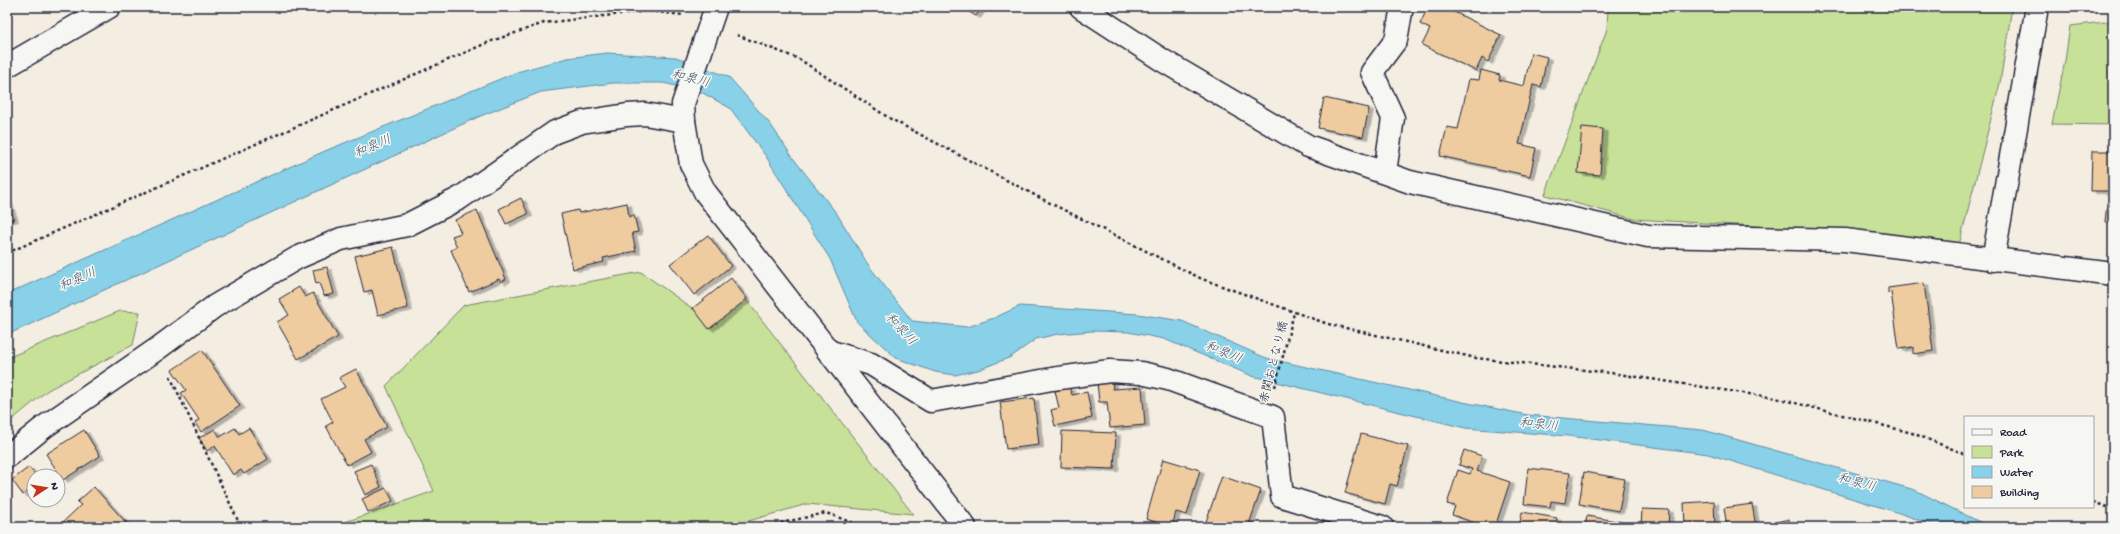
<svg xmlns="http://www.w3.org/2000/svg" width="2120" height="534" font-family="'Gochi Hand','Klee One',sans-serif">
<defs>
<filter id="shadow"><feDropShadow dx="4.5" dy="2.5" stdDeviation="0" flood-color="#0004"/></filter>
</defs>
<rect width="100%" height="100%" fill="#f4eee2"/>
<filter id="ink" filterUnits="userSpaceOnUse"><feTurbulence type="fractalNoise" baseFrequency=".025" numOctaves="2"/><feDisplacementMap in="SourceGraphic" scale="8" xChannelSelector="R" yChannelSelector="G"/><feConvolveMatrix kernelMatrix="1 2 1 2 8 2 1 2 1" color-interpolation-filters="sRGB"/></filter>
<g filter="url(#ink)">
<g fill="#c7e198" stroke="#74826a">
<polygon points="1608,7 2012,7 2000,83 1958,249 1789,228 1634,219 1545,195 1607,29"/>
<polygon points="2113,21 2113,125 2052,124 2065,61 2070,26"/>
<polygon points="641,272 713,323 744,297 913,514 807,504 728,527 331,527 434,491 386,386 464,305"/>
<polygon points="120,311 140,312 133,345 48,390 7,424 7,358"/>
</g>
<polygon fill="#88d1e9" stroke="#5f8ba3" points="607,53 676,57 729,77 771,125 793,158 837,214 869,266 912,321 967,327 994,318 1020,306 1138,314 1182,321 1266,358 1463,402 1528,415 1703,430 1915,490 1990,527 1939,527 1896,512 1708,454 1568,436 1465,428 1252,376 1164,339 1128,332 1092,331 1058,334 1036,339 1011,357 978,370 955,375 935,372 896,358 857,322 830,259 765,155 730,108 701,92 663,83 613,83 541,92 478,117 7,335 7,294 325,151 517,72 567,58"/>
<g fill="#eecca0" stroke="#22223b" filter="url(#shadow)">
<polygon points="961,7 982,7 976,16"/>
<polygon points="1428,7 1444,7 1501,35 1488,62 1482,58 1476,71 1422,45 1430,29 1420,24"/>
<polygon points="1531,53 1547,57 1541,87 1533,85 1519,144 1536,148 1530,176 1440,156 1447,127 1458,129 1469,79 1479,80 1481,70 1500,75 1499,80 1524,86"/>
<polygon points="1324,98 1369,108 1363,137 1318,128"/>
<polygon points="1582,127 1603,129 1600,175 1578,173"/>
<polygon points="2092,151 2113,151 2113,191 2091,191"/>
<polygon points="521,198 528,214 506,224 499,209"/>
<polygon points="7,199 14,219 7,221"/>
<polygon points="627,203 629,217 634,215 638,232 632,233 636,251 603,258 604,262 573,269 561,214 578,210 579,213"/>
<polygon points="2107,203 2113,203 2113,223 2105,222"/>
<polygon points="477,210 506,279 501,282 499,279 469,292 451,250 457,247 452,236 461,233 455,220"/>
<polygon points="708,235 731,266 694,295 670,264"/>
<polygon points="393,247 408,308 378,315 372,290 364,292 355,256"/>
<polygon points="327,267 334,294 324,296 319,283 316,284 313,270"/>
<polygon points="731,278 747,299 709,329 693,308"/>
<polygon points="1924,283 1933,351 1913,354 1913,347 1899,349 1891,292 1888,293 1888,288"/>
<polygon points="299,287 305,297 313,293 338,337 298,359 277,322 289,315 279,299"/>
<polygon points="202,350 240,406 201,432 195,423 199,420 181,393 186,390 172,370"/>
<polygon points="356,369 387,427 364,439 371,452 347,465 326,426 333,422 321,399 345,387 339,378"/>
<polygon points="1112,380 1113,389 1142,387 1145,425 1110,428 1107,402 1099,402 1097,382"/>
<polygon points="1070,388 1072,395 1087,392 1092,418 1055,426 1051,410 1059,408 1055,391"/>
<polygon points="1034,398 1039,445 1006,449 1000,402"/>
<polygon points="235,428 239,434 249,428 268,459 244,474 241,470 233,475 215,446 207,451 199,438 215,429 220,437"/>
<polygon points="84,430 100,456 63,480 46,454"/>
<polygon points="1062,431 1116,433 1114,469 1061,467"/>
<polygon points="1361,434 1408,446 1397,486 1390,484 1385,504 1345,493"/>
<polygon points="1464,450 1482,456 1477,471 1510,482 1495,527 1487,527 1452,515 1455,506 1447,504 1458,470 1470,474 1472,469 1459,465"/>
<polygon points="1163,459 1200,470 1187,515 1176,512 1172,527 1146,519"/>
<polygon points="371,464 381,487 365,495 354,471"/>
<polygon points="29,467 36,476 34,476 34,486 23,495 12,480"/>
<polygon points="1528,468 1570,473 1565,503 1551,501 1550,507 1524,504"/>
<polygon points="1584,472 1625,479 1619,511 1579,504"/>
<polygon points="1222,476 1261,490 1248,527 1204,527"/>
<polygon points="94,487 130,527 64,527 61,524 81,505 77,502"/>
<polygon points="386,488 393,501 368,512 362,499"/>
<polygon points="1714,501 1715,527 1685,527 1684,503"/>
<polygon points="1752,504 1756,527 1727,527 1724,508"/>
<polygon points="1642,509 1669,510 1668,527 1641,527"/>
<polygon points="1522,512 1557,518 1556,527 1519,527"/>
<polygon points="1587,516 1622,522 1622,527 1585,527"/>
<polygon points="1789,519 1791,527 1765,527 1764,525"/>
</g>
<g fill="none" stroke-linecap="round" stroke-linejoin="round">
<g stroke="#22223b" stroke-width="25">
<g id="minor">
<polyline points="716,7 683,104 684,121 691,164 705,192 965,527"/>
<polyline points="1081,7 1162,60 1308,146 1410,182 1648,236 1845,240 2113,274"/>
<polyline points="7,66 109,7"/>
<polyline points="1385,172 1393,118 1372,72 1396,40 1402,7"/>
<polyline points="1993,260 2037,7"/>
<polyline points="828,351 871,364 931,401 1052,379 1110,371 1141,373 1168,379 1273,417 1282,496 1382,527"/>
<polyline points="7,457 44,427 157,349 215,306 297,258 341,239 407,225 460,198 555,132 582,122 627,115 645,114 684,121"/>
</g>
</g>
<g stroke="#22223b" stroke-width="2.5" stroke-dasharray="3 3" stroke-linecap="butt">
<polyline points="737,35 799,59 889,118 1046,201 1202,279 1328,324 1476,358 1611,373 1776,398 1912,433 1965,454"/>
<polyline points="7,253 489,42 544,23 647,11 683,15"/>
<polyline points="170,376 241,527"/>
<polyline points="1275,387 1294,313"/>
<polyline points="2093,502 2113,509"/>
<polyline points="763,527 826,513 865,527"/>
</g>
<use href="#minor" stroke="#f6f6f2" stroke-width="22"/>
</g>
</g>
<g text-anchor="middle" stroke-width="3" stroke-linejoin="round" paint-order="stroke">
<g font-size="12" fill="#22223b" stroke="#f6f6f2">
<text transform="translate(1273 362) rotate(-76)" y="4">赤関おとなり橋</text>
</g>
<g font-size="13" font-style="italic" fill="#41576f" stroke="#f6f6f2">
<text transform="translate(691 77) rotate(14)" y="5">和泉川</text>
<text transform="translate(372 145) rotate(-24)" y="5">和泉川</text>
<text transform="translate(77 278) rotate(-24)" y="5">和泉川</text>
<text transform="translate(902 328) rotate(47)" y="5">和泉川</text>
<text transform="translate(1224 351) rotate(22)" y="5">和泉川</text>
<text transform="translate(1539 423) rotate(6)" y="5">和泉川</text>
<text transform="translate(1857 481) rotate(15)" y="5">和泉川</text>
</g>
</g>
<rect width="2120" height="534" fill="none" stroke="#f6f6f2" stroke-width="24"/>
<rect x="12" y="12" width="2096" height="510" fill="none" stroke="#22223b" stroke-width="1.5" filter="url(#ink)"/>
<rect x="1964" y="416" width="130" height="92" fill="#f6f6f2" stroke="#a1a1a9"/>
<rect x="1972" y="429" width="20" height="6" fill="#f6f6f2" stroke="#a1a1a9"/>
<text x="2000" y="436" font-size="12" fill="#22223b">Road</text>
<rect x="1972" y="446" width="20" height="12" fill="#c7e198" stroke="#a1a1a9"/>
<text x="2000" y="456" font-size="12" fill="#22223b">Park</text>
<rect x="1972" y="466" width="20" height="12" fill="#88d1e9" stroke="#a1a1a9"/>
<text x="2000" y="476" font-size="12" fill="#22223b">Water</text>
<rect x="1972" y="486" width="20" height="12" fill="#eecca0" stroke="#a1a1a9"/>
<text x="2000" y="496" font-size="12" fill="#22223b">Building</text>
<g transform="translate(46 488) rotate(78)"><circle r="19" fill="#f6f6f2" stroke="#a1a1a9"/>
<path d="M0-3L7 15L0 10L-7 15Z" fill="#c8321e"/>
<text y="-6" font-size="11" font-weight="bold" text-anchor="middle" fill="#22223b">N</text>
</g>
</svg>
